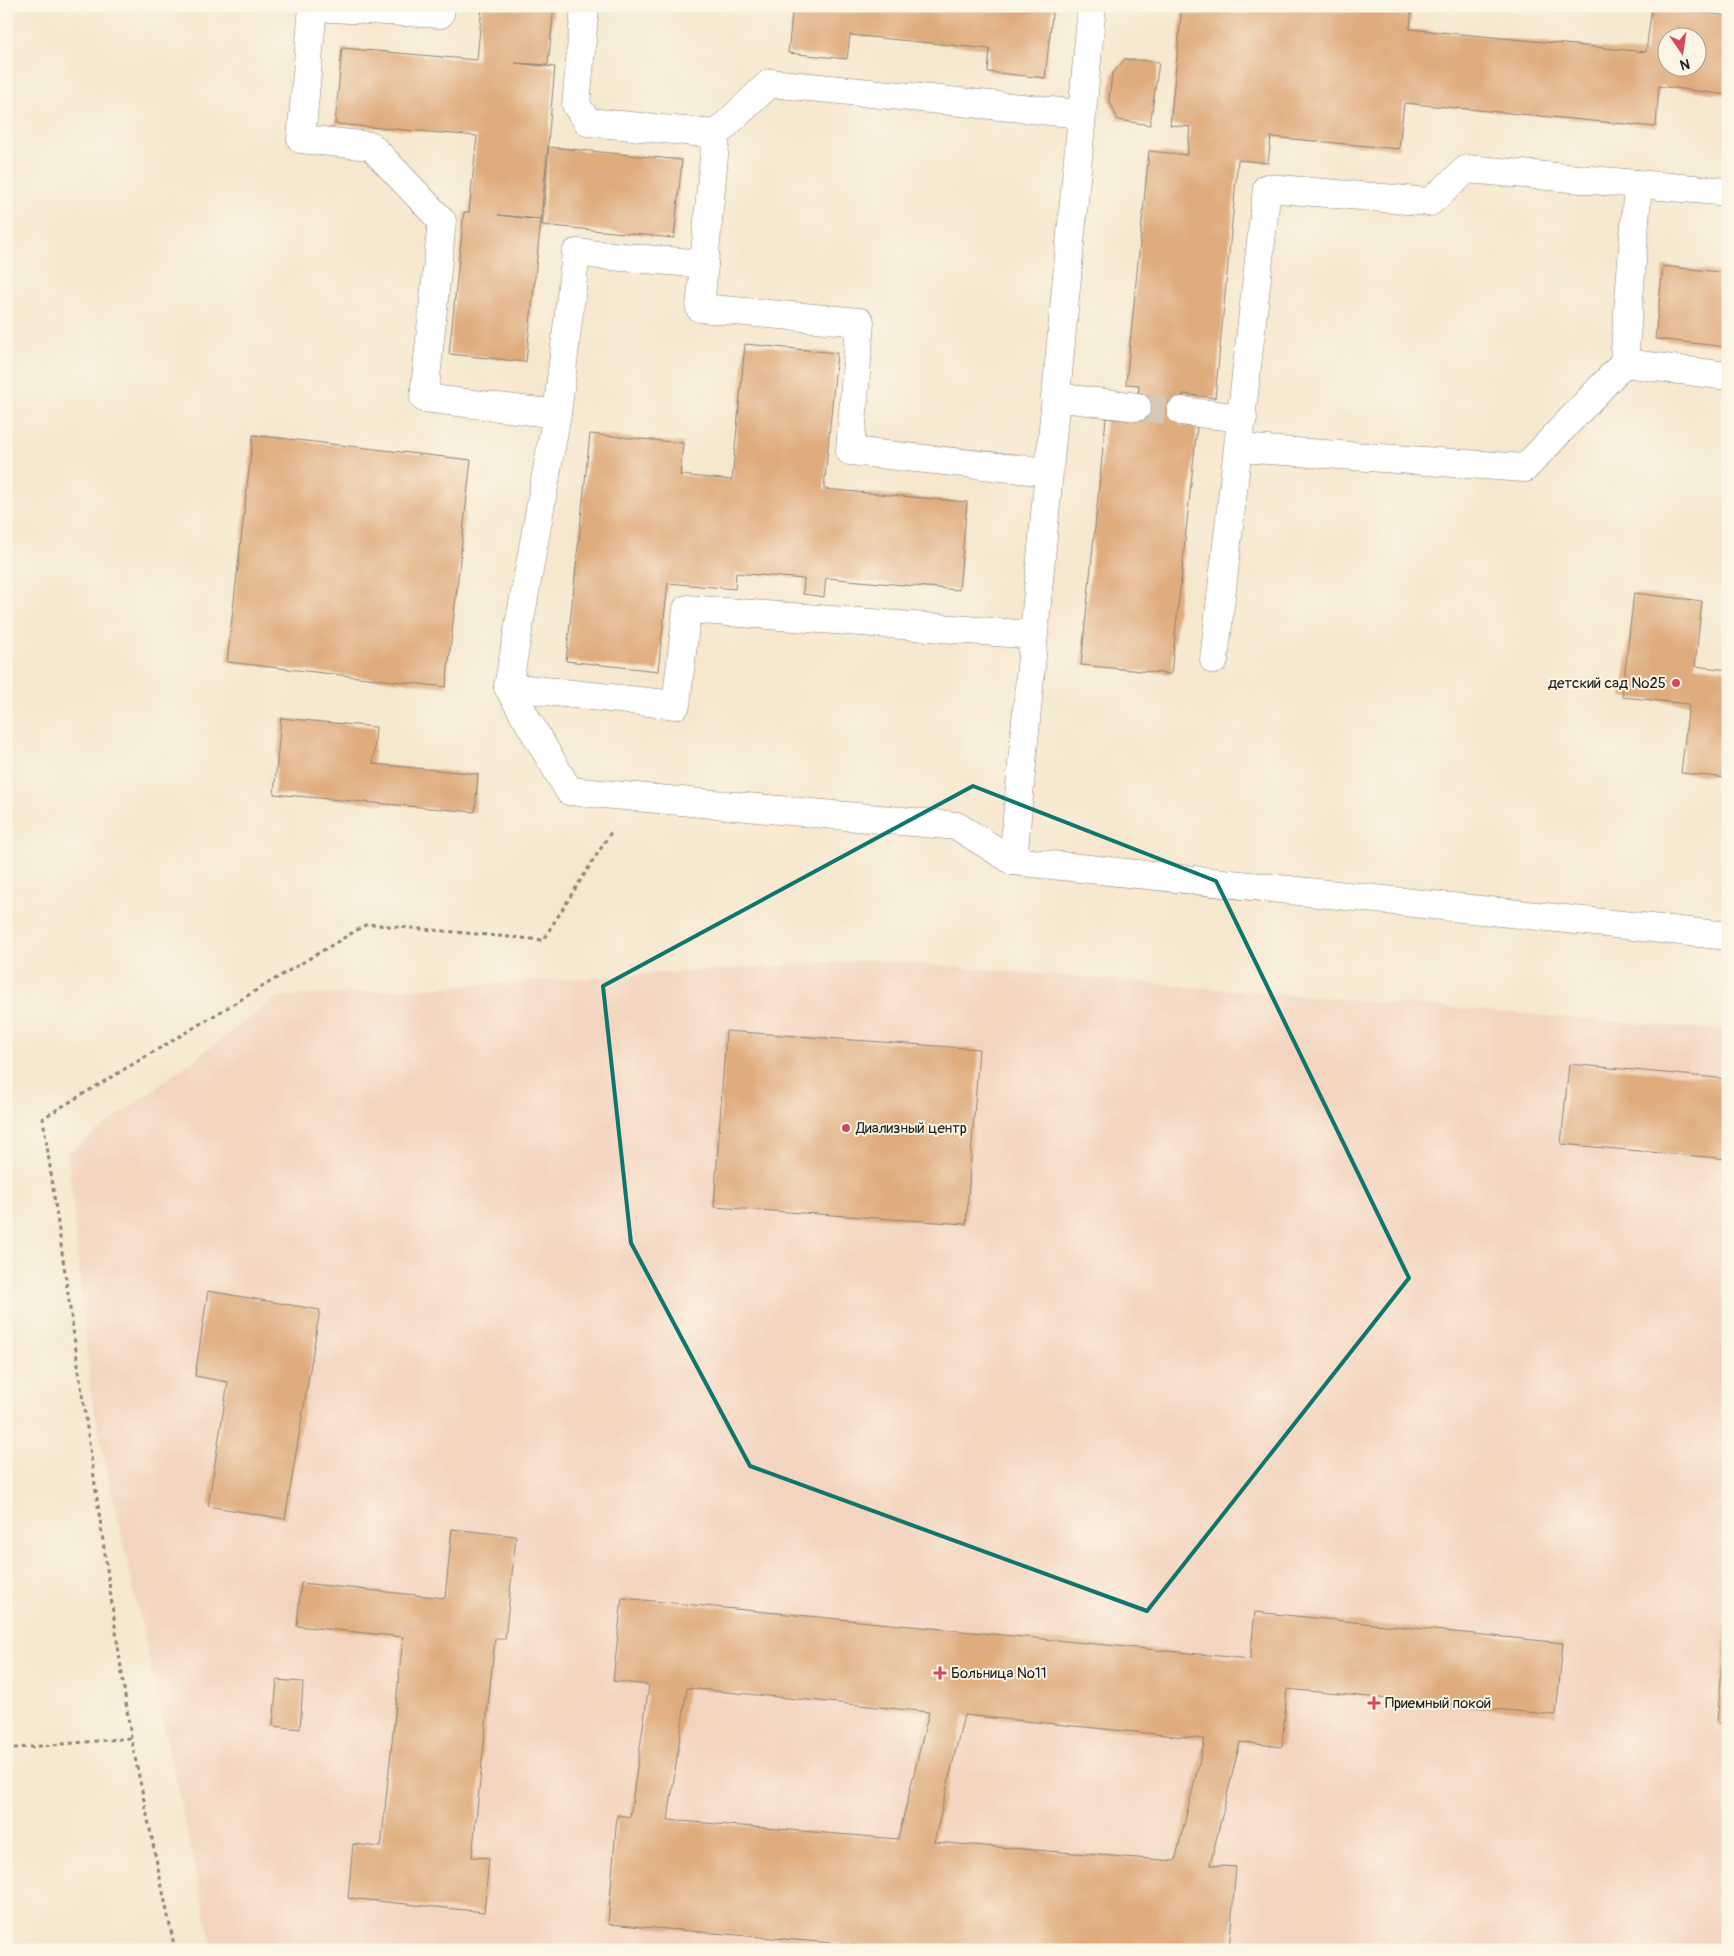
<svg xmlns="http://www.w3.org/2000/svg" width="1734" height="1956" font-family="Pangolin,sans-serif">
<rect width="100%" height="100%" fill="#fcf5e5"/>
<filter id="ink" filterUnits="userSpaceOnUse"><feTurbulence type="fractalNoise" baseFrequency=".02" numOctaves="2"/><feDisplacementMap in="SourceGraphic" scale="10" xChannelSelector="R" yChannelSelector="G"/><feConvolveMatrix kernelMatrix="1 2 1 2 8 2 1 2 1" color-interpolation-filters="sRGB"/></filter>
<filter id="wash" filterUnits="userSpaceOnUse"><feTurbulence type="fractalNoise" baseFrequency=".0096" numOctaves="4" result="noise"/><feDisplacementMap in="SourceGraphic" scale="20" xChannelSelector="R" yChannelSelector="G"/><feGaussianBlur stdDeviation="1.12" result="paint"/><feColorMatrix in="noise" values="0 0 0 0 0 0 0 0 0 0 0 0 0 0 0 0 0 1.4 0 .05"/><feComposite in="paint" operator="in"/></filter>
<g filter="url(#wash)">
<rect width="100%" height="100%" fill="#f6e8cf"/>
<polygon fill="#f3d4bf" points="872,960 1728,1031 1728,1950 213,1950 91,1396 68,1153 278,997"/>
<g id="blocks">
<g fill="#dfac7e" fill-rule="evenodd">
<polygon points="482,6 554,6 548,65 515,63 555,67 541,219 498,215 541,220 526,362 449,354 464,212 469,212 477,136 335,124 342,48 477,60"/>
<polygon points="793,6 1053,6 1045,78 988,72 990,49 850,35 847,59 788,53"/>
<path d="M1182,6H1412L1410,29L1646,52L1652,6L1728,16V95L1659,86L1656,127L1404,103L1399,149L1271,137L1268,163L1238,160L1215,398L1183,394L1180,425L1197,427L1171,674L1081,665L1106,418L1136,421L1139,385L1126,384L1149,151L1187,155L1190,127L1170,125ZM1666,38H1696V68H1666Z"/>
<polygon points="1125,59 1159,62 1150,125 1118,120 1109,100 1112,74"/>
<polygon points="549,147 682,160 674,238 542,225"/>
<polygon points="1663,266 1728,273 1728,347 1655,339"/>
<polygon points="745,344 837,353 824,489 967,502 959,590 826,578 824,597 803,594 804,579 736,573 735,589 668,583 658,671 566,661 590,434 683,443 680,475 732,480"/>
<polygon points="253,435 471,460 446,687 227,662"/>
<polygon points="1634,593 1702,601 1695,666 1728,670 1728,778 1681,773 1689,704 1622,697"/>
<polygon points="281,718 376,727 373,764 478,774 475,812 274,794"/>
<polygon points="726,1031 979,1049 966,1224 714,1207"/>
<polygon points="1569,1064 1728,1079 1728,1159 1561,1144"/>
<polygon points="208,1291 320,1310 285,1519 208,1506 228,1382 195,1376"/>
<polygon points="452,1529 516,1536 505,1639 495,1639 472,1857 489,1858 484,1912 348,1898 353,1844 381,1847 403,1637 297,1626 301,1583 445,1598"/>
<path d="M622,1598L1250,1659L1255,1612L1563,1643L1556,1715L1287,1689L1282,1747L1240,1742L1210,1865L1236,1867L1229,1950H913L608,1924L617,1815L630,1817L649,1685L613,1681ZM687,1688L929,1712L898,1839L668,1820ZM964,1715L1205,1739L1175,1861L934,1842Z"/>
<polygon points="1726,1624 1728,1624 1728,1724 1717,1723"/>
<polygon points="277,1680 303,1682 300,1729 273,1726"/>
</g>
</g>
</g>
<g filter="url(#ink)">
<use href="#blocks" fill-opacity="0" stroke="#898276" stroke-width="1"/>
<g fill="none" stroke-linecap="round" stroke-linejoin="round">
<polyline stroke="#d5c9b4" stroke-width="28" stroke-dasharray="28 14" stroke-linecap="butt" points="1137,407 1181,411"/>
<g stroke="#898276" stroke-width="29">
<g id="minor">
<polyline points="441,6 440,14 313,7 301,139 371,146 442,221 424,398 557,414 508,687 676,705 687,609 1033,635"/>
<polyline points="585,6 576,105 588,122 716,134"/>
<polyline points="1638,184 1624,363 1728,376"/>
<polyline points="1055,397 1137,407"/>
<polyline points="1181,411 1243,418"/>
<polyline points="557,414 576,253 704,264"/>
<polyline points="1239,448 1525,468 1624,363"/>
<polyline points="1048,472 850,451 860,322 700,308 716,134 770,83 1081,114"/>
<polyline points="1214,660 1267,188 1430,202 1467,169 1728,192"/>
<polyline points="508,687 569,791 957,826 1013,861 1728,936"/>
<polyline points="1013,861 1092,6"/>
</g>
</g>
<g stroke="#898276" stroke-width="3" stroke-dasharray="4 4" stroke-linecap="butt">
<polyline points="6,1749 131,1738"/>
<polyline points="175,1950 131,1738 43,1118 367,924 543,940 613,829"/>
</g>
<use href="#minor" stroke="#fff" stroke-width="28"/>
</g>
</g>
<path fill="none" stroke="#0f766e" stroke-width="4" stroke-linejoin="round" d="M973,786L1216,881L1409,1278L1147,1611L750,1466L631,1243L603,986Z"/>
<g fill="#d1495b" stroke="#fcf5e5" stroke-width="2">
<circle cx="1676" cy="683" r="5"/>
<circle cx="846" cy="1128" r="5"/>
<path d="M937.5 1665.5h5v5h5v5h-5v5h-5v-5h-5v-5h5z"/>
<path d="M1371.5 1695.5h5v5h5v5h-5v5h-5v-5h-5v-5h5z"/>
</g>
<g text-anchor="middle" stroke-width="4" stroke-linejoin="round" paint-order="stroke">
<g font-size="15" fill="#1c1c1c" stroke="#fcf5e5" text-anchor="start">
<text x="1666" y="688" text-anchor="end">детский сад №25</text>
<text x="856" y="1133">Диализный центр</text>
<text x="951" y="1678">Больница №11</text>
<text x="1385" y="1708">Приемный покой</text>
</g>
</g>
<rect width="1734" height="1956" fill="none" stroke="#fcf5e5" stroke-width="25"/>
<g transform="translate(1682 52) rotate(167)"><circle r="24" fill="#fcf5e5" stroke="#a29e95"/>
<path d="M0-4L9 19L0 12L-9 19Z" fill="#d1495b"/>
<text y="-8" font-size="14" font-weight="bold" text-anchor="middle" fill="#1c1c1c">N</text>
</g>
</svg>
